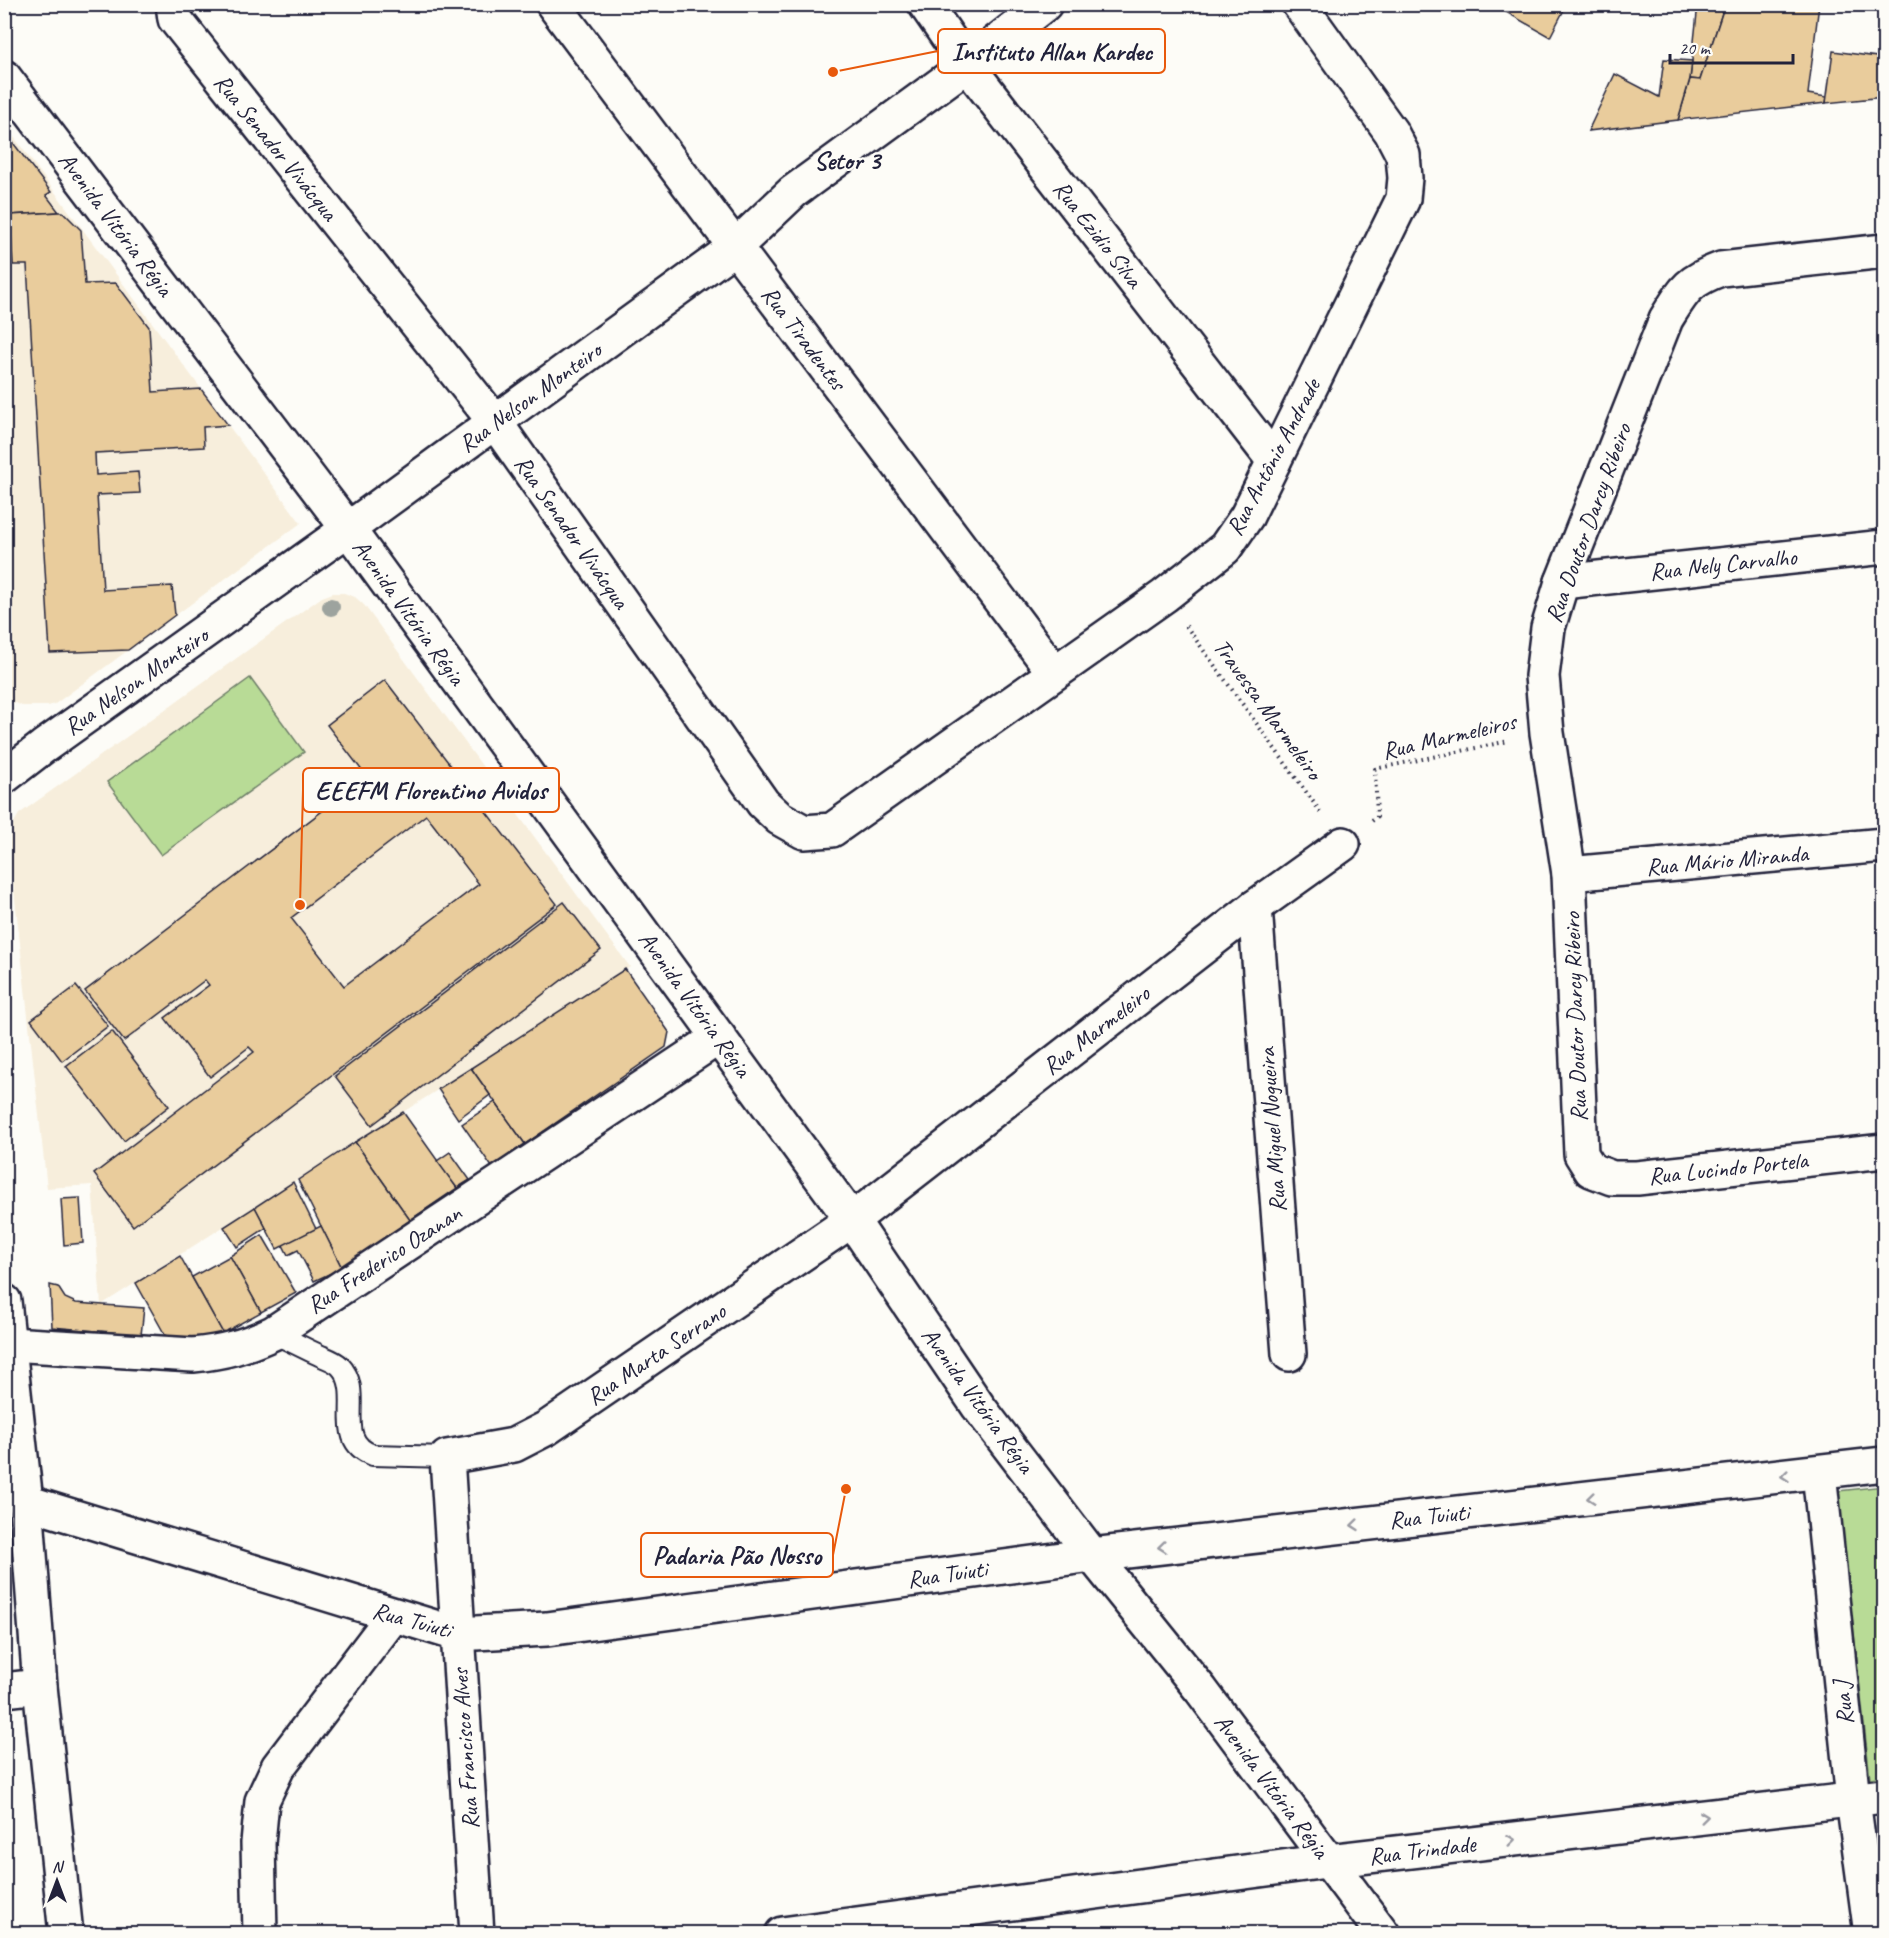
<svg xmlns="http://www.w3.org/2000/svg" width="1889" height="1938" font-family="Caveat,sans-serif">
<rect width="100%" height="100%" fill="#fdfcf7"/>
<filter id="ink" filterUnits="userSpaceOnUse"><feTurbulence type="fractalNoise" baseFrequency=".0167" numOctaves="2"/><feDisplacementMap in="SourceGraphic" scale="12" xChannelSelector="R" yChannelSelector="G"/><feConvolveMatrix kernelMatrix="1 2 1 2 8 2 1 2 1" color-interpolation-filters="sRGB"/></filter>
<g filter="url(#ink)">
<g fill="#f7eedc">
<polygon points="5,125 301,523 55,704 48,706 23,706 10,701 5,696"/>
<polygon points="333,593 344,593 355,597 364,605 630,967 101,1305 92,1185 47,1188 9,844 12,826 19,814 322,597"/>
</g>
<g fill="#b8db96" stroke="#6d7e68" stroke-width="1.5">
<polygon points="250,678 304,752 161,855 107,782"/>
<polygon points="1884,1486 1884,1776 1870,1778 1838,1491"/>
</g>
<g fill="#e9cc9c" stroke="#22223b" stroke-width="1.5" fill-rule="evenodd">
<polygon points="1492,4 1567,4 1550,37"/>
<polygon points="1698,4 1725,4 1700,80 1690,79"/>
<polygon points="1725,4 1819,4 1808,94 1827,97 1826,103 1678,120 1690,79 1700,80"/>
<polygon points="1833,51 1884,58 1884,97 1826,103"/>
<polygon points="1664,59 1692,61 1690,79 1678,120 1588,131 1615,74 1659,97"/>
<polygon points="4,131 51,192 46,195 59,212 10,215 10,230 4,234"/>
<polygon points="59,212 63,212 81,230 85,284 116,283 149,327 153,392 201,389 228,425 203,427 204,447 95,453 96,475 138,472 140,493 97,495 103,590 172,586 175,615 128,650 50,653 27,265 13,265 10,215"/>
<path d="M385,680L557,904L133,1226L94,1174L254,1052L249,1047L210,1077L165,1018L209,985L205,980L124,1041L85,991L367,777L327,725ZM426,815L479,884L344,986L291,918Z"/>
<polygon points="564,902 601,950 372,1125 335,1076"/>
<polygon points="625,969 669,1032 666,1047 525,1144 471,1068"/>
<polygon points="76,986 108,1026 62,1061 31,1020"/>
<polygon points="112,1031 169,1106 124,1141 66,1066"/>
<polygon points="471,1068 490,1095 458,1119 438,1089"/>
<polygon points="495,1102 525,1144 492,1167 462,1124"/>
<polygon points="403,1112 457,1188 410,1220 355,1142"/>
<polygon points="355,1142 410,1220 342,1268 298,1180"/>
<polygon points="450,1152 470,1180 457,1188 437,1161"/>
<polygon points="293,1182 316,1229 277,1249 255,1207"/>
<polygon points="80,1198 83,1243 64,1245 61,1199"/>
<polygon points="255,1207 266,1228 237,1247 224,1227"/>
<polygon points="321,1226 342,1268 314,1281 298,1250 288,1255 283,1245"/>
<polygon points="262,1235 296,1293 261,1312 230,1256"/>
<polygon points="180,1256 223,1333 218,1336 169,1342 136,1283"/>
<polygon points="230,1256 261,1312 223,1333 192,1277"/>
<polygon points="50,1285 58,1287 65,1298 76,1303 144,1308 141,1335 52,1327"/>
</g>
<g fill="none" stroke-linecap="round" stroke-linejoin="round">
<g stroke="#22223b" stroke-width="24">
<path id="service" d="M273,1333C289,1340 304,1348 319,1355C326,1358 335,1361 340,1366C366,1393 331,1440 373,1455L447,1457"/>
</g>
<g stroke="#22223b" stroke-width="38">
<g id="minor">
<polyline points="173,4 175,19 495,422 763,803 779,818 804,832 832,830 1164,596 1225,548 1247,516 1403,199 1405,178 1403,155 1391,132 1299,4"/>
<polyline points="553,4 1054,672"/>
<polyline points="925,4 967,65 1274,461"/>
<path d="M1884,251L1721,269C1688,281 1684,290 1666,319L1562,582L1548,628L1542,676L1547,733L1569,874L1581,1154L1591,1170L1612,1178H1637L1884,1151"/>
<polyline points="1562,582 1884,547"/>
<polyline points="4,777 43,747 348,529"/>
<polyline points="1569,874 1884,845"/>
<polyline points="1255,907 1289,1354"/>
<polyline points="4,1301 26,1502 40,1686 66,1934"/>
<path d="M9,1344L193,1355C224,1352 245,1346 273,1333L719,1037"/>
<polyline points="1819,1472 1853,1800 1871,1934"/>
<polyline points="26,1502 457,1634 547,1629 1092,1555"/>
<polyline points="4,1690 40,1686"/>
<polyline points="260,1934 258,1843 262,1801 278,1767 393,1616"/>
<polyline points="477,1934 447,1457 514,1445 547,1428 852,1220 1255,907 1343,844"/>
<polyline points="782,1934 1327,1861 1884,1796"/>
</g>
</g>
<g stroke="#22223b" stroke-width="38">
<g id="tertiary">
<polyline points="4,77 348,529 852,1220 978,1406 1092,1555 1201,1690 1383,1934"/>
<polyline points="348,529 735,247 793,192 967,65 1045,4"/>
<polyline points="1092,1555 1884,1464"/>
</g>
</g>
<g stroke="#22223b" stroke-width="4" stroke-dasharray="1.5 4.5" stroke-linecap="butt">
<polyline points="1186,626 1322,814"/>
<polyline points="1372,821 1377,817 1375,769 1509,741"/>
</g>
<use href="#service" stroke="#fdfcf7" stroke-width="20"/>
<use href="#minor" stroke="#fdfcf7" stroke-width="33"/>
<use href="#tertiary" stroke="#fdfcf7" stroke-width="33"/>
</g>
<circle fill="#9da39e" cx="331" cy="607" r="9"/>
<defs><path id="oneway-chevron" d="M-2-3.5L2.5 0L-2 3.5" fill="none" stroke-width="1.6" stroke-linecap="round" stroke-linejoin="round" transform="scale(1.5)"/></defs>
<g stroke="#9a9aa2">
<use href="#oneway-chevron" transform="translate(1785 1476) rotate(174)"/>
<use href="#oneway-chevron" transform="translate(1591 1498) rotate(174)"/>
<use href="#oneway-chevron" transform="translate(1355 1525) rotate(174)"/>
<use href="#oneway-chevron" transform="translate(1162 1547) rotate(174)"/>
<use href="#oneway-chevron" transform="translate(1704 1817) rotate(-7)"/>
<use href="#oneway-chevron" transform="translate(1511 1840) rotate(-7)"/>
</g>
</g>
<g text-anchor="middle" stroke-width="4.5" stroke-linejoin="round" paint-order="stroke">
<g font-size="24" fill="#22223b" stroke="#fdfcf7">
<text transform="translate(276 147) rotate(51)" y="8">Rua Senador Vivácqua</text>
<text transform="translate(116 224) rotate(53)" y="8">Avenida Vitória Régia</text>
<text transform="translate(1098 234) rotate(52)" y="8">Rua Ezidio Silva</text>
<text transform="translate(804 338) rotate(53)" y="8">Rua Tiradentes</text>
<text transform="translate(530 397) rotate(-36)" y="8">Rua Nelson Monteiro</text>
<text transform="translate(1273 457) rotate(-62)" y="8">Rua Antônio Andrade</text>
<text transform="translate(1588 523) rotate(-70)" y="8">Rua Doutor Darcy Ribeiro</text>
<text transform="translate(572 532) rotate(55)" y="8">Rua Senador Vivácqua</text>
<text transform="translate(1723 564) rotate(-6)" y="8">Rua Nely Carvalho</text>
<text transform="translate(409 612) rotate(54)" y="8">Avenida Vitória Régia</text>
<text transform="translate(136 681) rotate(-35)" y="8">Rua Nelson Monteiro</text>
<text transform="translate(1268 709) rotate(54)" y="8">Travessa Marmeleiro</text>
<text transform="translate(1449 736) rotate(-13)" y="8">Rua Marmeleiros</text>
<text transform="translate(1727 860) rotate(-5)" y="8">Rua Mário Miranda</text>
<text transform="translate(695 1004) rotate(54)" y="8">Avenida Vitória Régia</text>
<text transform="translate(1575 1017) rotate(-92)" y="8">Rua Doutor Darcy Ribeiro</text>
<text transform="translate(1096 1030) rotate(-38)" y="8">Rua Marmeleiro</text>
<text transform="translate(1272 1130) rotate(-94)" y="8">Rua Miguel Nogueira</text>
<text transform="translate(1728 1168) rotate(-6)" y="8">Rua Lucindo Portela</text>
<text transform="translate(384 1259) rotate(-33)" y="8">Rua Frederico Ozanan</text>
<text transform="translate(656 1354) rotate(-34)" y="8">Rua Marta Serrano</text>
<text transform="translate(978 1400) rotate(54)" y="8">Avenida Vitória Régia</text>
<text transform="translate(1429 1516) rotate(-6)" y="8">Rua Tuiuti</text>
<text transform="translate(947 1574) rotate(-8)" y="8">Rua Tuiuti</text>
<text transform="translate(412 1620) rotate(15)" y="8">Rua Tuiuti</text>
<text transform="translate(1843 1703) rotate(-96)" y="8">Rua J</text>
<text transform="translate(465 1749) rotate(-94)" y="8">Rua Francisco Alves</text>
<text transform="translate(1272 1786) rotate(53)" y="8">Avenida Vitória Régia</text>
<text transform="translate(1422 1850) rotate(-7)" y="8">Rua Trindade</text>
</g>
<g font-size="26" font-weight="bold" fill="#22223b" stroke="#fdfcf7">
<text x="847" y="169">Setor 3</text>
</g>
</g>
<path fill="none" stroke="#e8590c" stroke-width="2" d="M833 72L938 51M300 905L303 790M846 1489L833 1555"/>
<g fill="#e8590c" stroke="#fdfcf7" stroke-width="2">
<circle cx="833" cy="72" r="6"/>
<circle cx="300" cy="905" r="6"/>
<circle cx="846" cy="1489" r="6"/>
</g>
<g fill="#fdfcf7" stroke="#e8590c" stroke-width="2">
<rect x="938" y="29" width="227" height="44" rx="6"/>
<rect x="303" y="768" width="256" height="44" rx="6"/>
<rect x="641" y="1533" width="192" height="44" rx="6"/>
</g>
<g font-size="26" text-anchor="middle" font-weight="bold" fill="#22223b">
<text x="1052" y="60">Instituto Allan Kardec</text>
<text x="431" y="799">EEEFM Florentino Avidos</text>
<text x="737" y="1564">Padaria Pão Nosso</text>
</g>
<rect width="1889" height="1938" fill="none" stroke="#fdfcf7" stroke-width="24"/>
<rect x="12" y="12" width="1865" height="1914" fill="none" stroke="#22223b" stroke-width="2" filter="url(#ink)"/>
<g transform="translate(57 1881)" stroke="#fdfcf7" stroke-width="4.5" paint-order="stroke">
<path d="M0-4.5L10 22L0 15L-10 22Z" fill="#22223b"/>
<text y="-9" font-size="16" font-weight="bold" text-anchor="middle" fill="#22223b">N</text>
</g>
<path d="M1670 54v9h123v-9" fill="none" stroke="#22223b" stroke-width="3"/>
<text x="1679" y="54" font-size="18" fill="#22223b" stroke="#fdfcf7" stroke-width="4.5" paint-order="stroke">20 m</text>
</svg>
